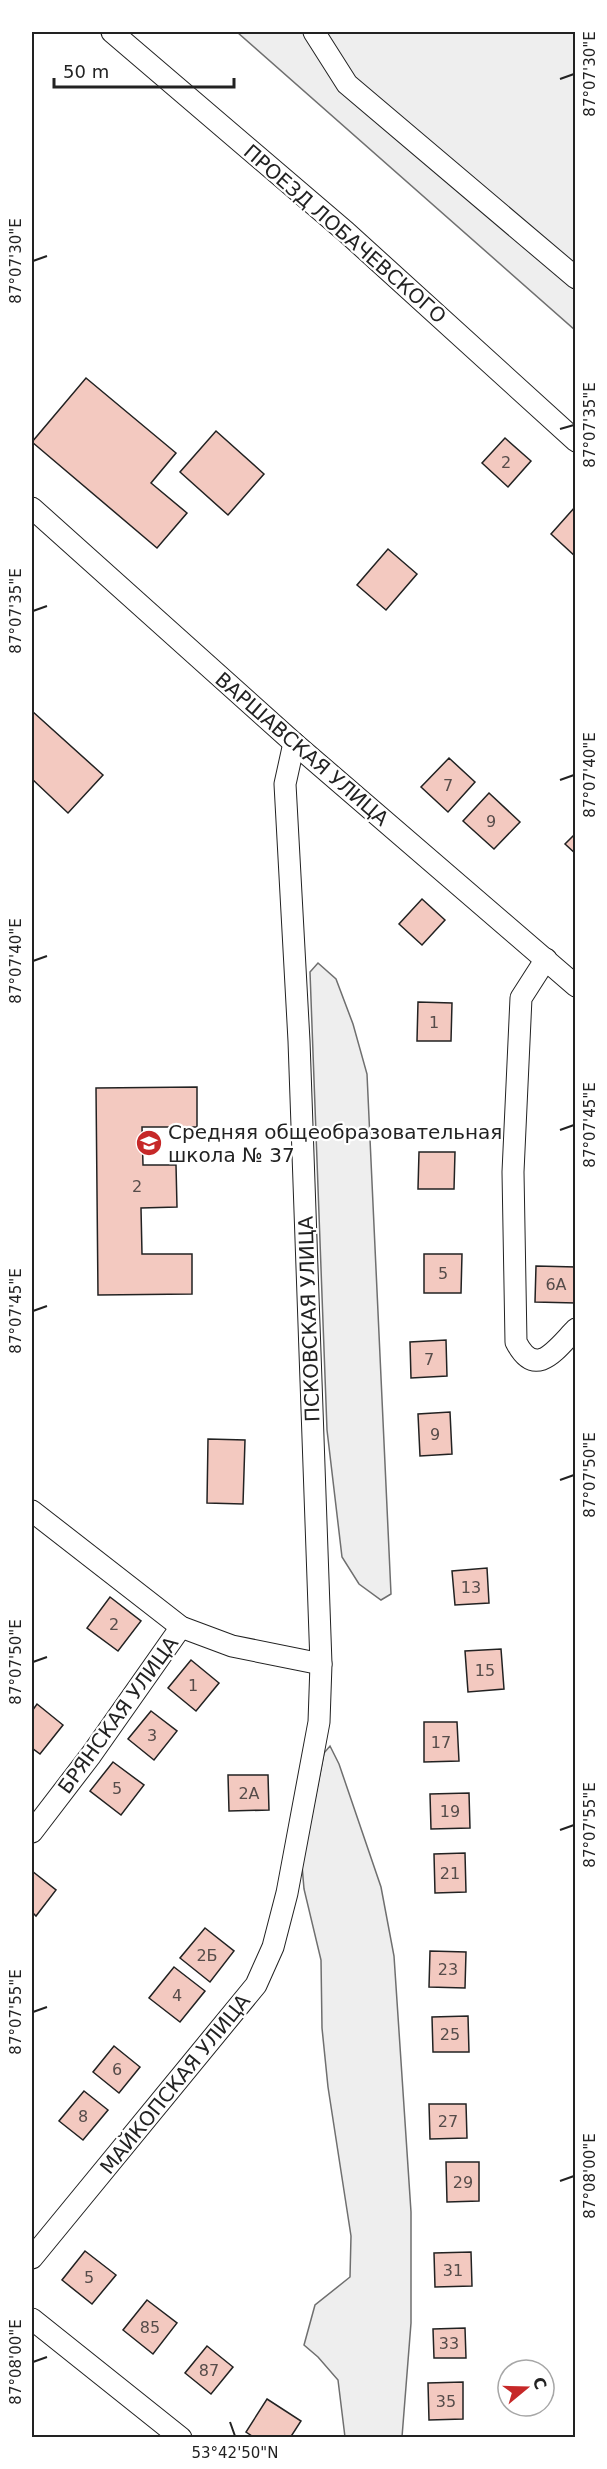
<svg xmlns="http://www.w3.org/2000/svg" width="607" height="2469" font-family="'DejaVu Sans',sans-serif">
<rect width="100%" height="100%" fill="#fff"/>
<g fill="#eee" stroke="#6f6f6f" stroke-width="1.5">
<polygon points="237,32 575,32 575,330"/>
<polygon points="318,963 336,979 353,1024 367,1074 391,1594 381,1600 359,1584 342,1557 327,1430 310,972"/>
<polygon points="330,1746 339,1764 381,1887 394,1956 411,2212 411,2323 402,2437 345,2437 338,2380 318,2357 304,2345 315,2305 350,2277 351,2236 328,2087 322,2028 321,1960 304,1889 302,1865 324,1753"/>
</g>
<g fill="#f3c9c0" stroke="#222" stroke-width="1.5">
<polygon points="86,378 176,453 151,483 187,513 157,548 32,442"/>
<polygon points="216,431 264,474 228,515 180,472"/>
<polygon points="505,438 531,461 508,487 482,463"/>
<polygon points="575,507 576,507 576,557 551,534"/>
<polygon points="388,549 417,574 386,610 357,585"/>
<polygon points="32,711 103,775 68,813 32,779"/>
<polygon points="449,758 475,782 448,812 421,787"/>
<polygon points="489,793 520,822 494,849 463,821"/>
<polygon points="576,833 576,854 565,844"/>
<polygon points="422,899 445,920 422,945 399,924"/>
<polygon points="418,1002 452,1003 451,1041 417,1041"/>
<polygon points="197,1087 197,1127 142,1127 143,1165 176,1165 177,1207 141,1208 142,1254 192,1254 192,1294 98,1295 96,1088"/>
<polygon points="419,1152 455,1152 454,1189 418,1189"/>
<polygon points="424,1254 462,1254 461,1293 424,1293"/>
<polygon points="536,1266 576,1267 576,1303 535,1302"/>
<polygon points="446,1340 447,1376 411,1378 410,1342"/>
<polygon points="450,1412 452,1454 420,1456 418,1414"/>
<polygon points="208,1439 245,1440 243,1504 207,1503"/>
<polygon points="487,1568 489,1603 455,1605 452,1571"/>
<polygon points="110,1597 141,1621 118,1651 87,1628"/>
<polygon points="501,1649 504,1689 468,1692 465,1651"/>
<polygon points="191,1660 219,1683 196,1711 168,1688"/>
<polygon points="37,1704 63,1725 40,1754 32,1748 32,1711"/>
<polygon points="151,1711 177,1731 154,1760 128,1739"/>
<polygon points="424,1722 457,1722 459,1761 424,1762"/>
<polygon points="113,1762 144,1785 121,1815 90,1791"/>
<polygon points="228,1775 268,1775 269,1810 229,1811"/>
<polygon points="469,1793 470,1828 431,1829 430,1794"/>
<polygon points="465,1853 466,1892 435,1893 434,1854"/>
<polygon points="32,1871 56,1890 36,1916 32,1912"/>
<polygon points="205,1928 234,1951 210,1982 180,1958"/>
<polygon points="430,1951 466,1952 465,1988 429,1987"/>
<polygon points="174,1967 205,1991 180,2022 149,1998"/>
<polygon points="468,2016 469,2052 433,2052 432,2017"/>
<polygon points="114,2046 140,2067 119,2093 93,2072"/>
<polygon points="84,2091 108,2110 83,2140 59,2121"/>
<polygon points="429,2104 466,2104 467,2138 430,2139"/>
<polygon points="446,2162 479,2162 479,2201 447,2202"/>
<polygon points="85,2251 116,2275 92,2304 62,2280"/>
<polygon points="471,2252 472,2286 435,2287 434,2253"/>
<polygon points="147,2300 177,2323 153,2354 123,2330"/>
<polygon points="465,2328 466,2358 434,2358 433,2329"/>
<polygon points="207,2346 233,2367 211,2394 185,2373"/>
<polygon points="463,2382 463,2419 429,2420 428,2383"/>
<polygon points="267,2399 301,2421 290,2438 255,2438 246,2432"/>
</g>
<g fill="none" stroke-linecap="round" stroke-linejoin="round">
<g stroke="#222" stroke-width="23">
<g id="street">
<polyline points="112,32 346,232 576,441"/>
<polyline points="314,32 347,84 576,278"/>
<polyline points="32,508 294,743 576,986"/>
<path d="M546,959L521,998L513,1172L516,1342C536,1381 557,1348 576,1329"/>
<polyline points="32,1511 181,1627 232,1646 321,1664"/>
<polyline points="32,1832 91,1755 181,1627"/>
<polyline points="32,2258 256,1985 273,1947 287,1893 319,1722 321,1664 299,1041 285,784 294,743"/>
<polyline points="32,2319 181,2438"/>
</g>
</g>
<use href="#street" stroke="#fff" stroke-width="21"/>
</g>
<path fill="none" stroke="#222" stroke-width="2" d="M560,79L574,74M33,261L47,256M560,429L574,425M33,611L47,606M560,780L574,775M33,961L47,956M560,1130L574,1125M33,1311L47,1306M560,1480L574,1475M33,1662L47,1657M560,1830L574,1825M33,2012L47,2007M560,2181L574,2176M33,2362L47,2357M230,2422L235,2436"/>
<defs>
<g id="school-disc" transform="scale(1.35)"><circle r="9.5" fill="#c62828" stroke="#fff"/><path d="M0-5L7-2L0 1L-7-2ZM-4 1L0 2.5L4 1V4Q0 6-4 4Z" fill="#fff"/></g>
</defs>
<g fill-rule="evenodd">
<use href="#school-disc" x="149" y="1143"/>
</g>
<g text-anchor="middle" stroke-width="4.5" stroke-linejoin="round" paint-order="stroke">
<g font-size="16" fill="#564c4a">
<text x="506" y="468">2</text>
<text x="448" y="791">7</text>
<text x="491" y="827">9</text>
<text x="434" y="1028">1</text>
<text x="137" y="1192">2</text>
<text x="443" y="1279">5</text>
<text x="556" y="1290">6А</text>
<text x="429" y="1365">7</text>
<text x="435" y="1440">9</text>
<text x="471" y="1593">13</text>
<text x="114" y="1630">2</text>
<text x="485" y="1676">15</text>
<text x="193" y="1691">1</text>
<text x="152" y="1741">3</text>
<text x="441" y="1748">17</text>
<text x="117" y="1794">5</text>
<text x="249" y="1799">2А</text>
<text x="450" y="1817">19</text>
<text x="450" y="1879">21</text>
<text x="207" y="1961">2Б</text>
<text x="448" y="1975">23</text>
<text x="177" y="2001">4</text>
<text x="450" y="2040">25</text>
<text x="117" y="2075">6</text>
<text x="83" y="2122">8</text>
<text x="448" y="2127">27</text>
<text x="463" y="2188">29</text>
<text x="453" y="2276">31</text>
<text x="89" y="2283">5</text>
<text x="150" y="2333">85</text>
<text x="449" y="2349">33</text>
<text x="209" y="2376">87</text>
<text x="446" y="2407">35</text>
</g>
<g font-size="20" fill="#222" stroke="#fff">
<text transform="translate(345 234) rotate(41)" y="7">ПРОЕЗД ЛОБАЧЕВСКОГО</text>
<text transform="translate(302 749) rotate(41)" y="7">ВАРШАВСКАЯ УЛИЦА</text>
<text transform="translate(309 1319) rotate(-92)" y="7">ПСКОВСКАЯ УЛИЦА</text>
<text transform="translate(118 1715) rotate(-54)" y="7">БРЯНСКАЯ УЛИЦА</text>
<text transform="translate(175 2084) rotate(-51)" y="7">МАЙКОПСКАЯ УЛИЦА</text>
</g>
<g font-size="20" fill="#222" stroke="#fff" text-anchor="start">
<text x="168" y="1139">Средняя общеобразовательная<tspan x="168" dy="23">школа № 37</tspan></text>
</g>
</g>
<rect width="607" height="2469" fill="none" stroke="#ffffff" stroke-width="66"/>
<g transform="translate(526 2388) rotate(71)"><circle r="28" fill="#ffffff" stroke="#a7a7a7" stroke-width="1.5"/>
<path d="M0-4.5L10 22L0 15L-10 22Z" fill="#c62828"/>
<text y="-9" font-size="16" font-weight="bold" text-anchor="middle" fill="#222222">С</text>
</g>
<path d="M54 78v9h180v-9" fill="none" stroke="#222222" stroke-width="3"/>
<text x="63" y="78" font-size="18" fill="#222222" stroke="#ffffff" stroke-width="4.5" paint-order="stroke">50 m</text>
<rect x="33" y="33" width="541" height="2403" fill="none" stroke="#222" stroke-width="2"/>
<g font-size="15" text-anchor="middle" fill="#222">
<text transform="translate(590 74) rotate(-90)" y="5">87°07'30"E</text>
<text transform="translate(16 261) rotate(-90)" y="5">87°07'30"E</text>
<text transform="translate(590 425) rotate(-90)" y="5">87°07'35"E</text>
<text transform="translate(16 611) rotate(-90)" y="5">87°07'35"E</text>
<text transform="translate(590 775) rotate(-90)" y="5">87°07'40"E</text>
<text transform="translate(16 961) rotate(-90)" y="5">87°07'40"E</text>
<text transform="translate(590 1125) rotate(-90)" y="5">87°07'45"E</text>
<text transform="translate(16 1311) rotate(-90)" y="5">87°07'45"E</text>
<text transform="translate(590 1475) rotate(-90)" y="5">87°07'50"E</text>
<text transform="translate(16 1662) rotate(-90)" y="5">87°07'50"E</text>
<text transform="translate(590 1825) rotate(-90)" y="5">87°07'55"E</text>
<text transform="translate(16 2012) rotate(-90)" y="5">87°07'55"E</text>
<text transform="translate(590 2176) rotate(-90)" y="5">87°08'00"E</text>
<text transform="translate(16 2362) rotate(-90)" y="5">87°08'00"E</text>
<text x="235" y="2458">53°42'50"N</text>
</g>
</svg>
